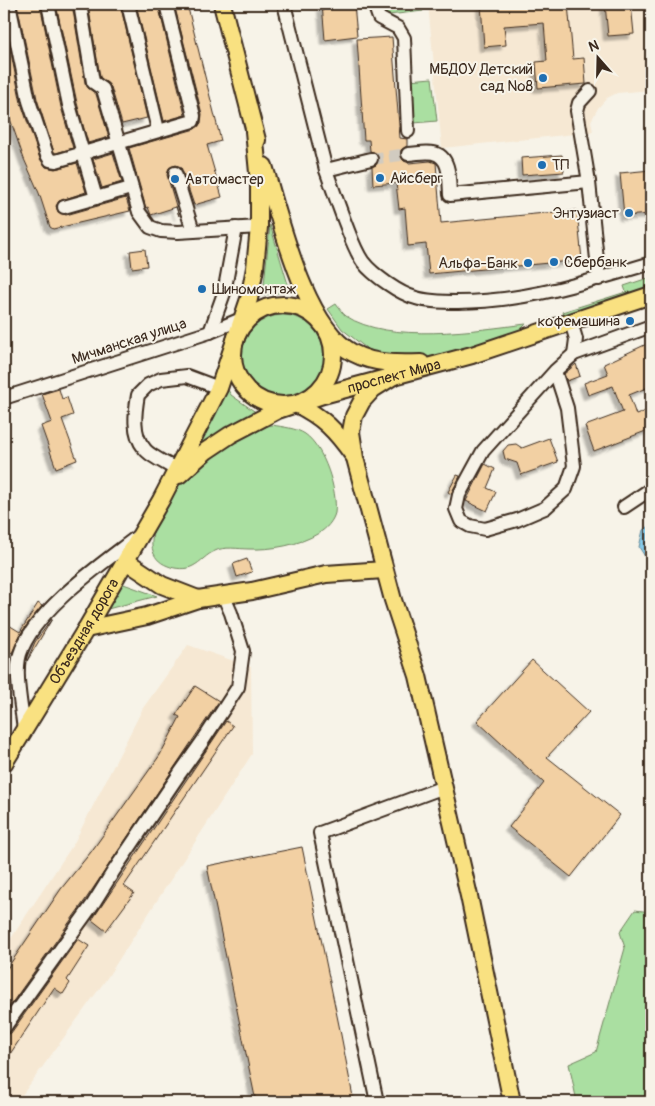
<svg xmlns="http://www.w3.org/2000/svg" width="655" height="1106" font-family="Pangolin,sans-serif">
<defs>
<filter id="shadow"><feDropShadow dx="-4.5" dy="4.5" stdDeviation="1" flood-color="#0004"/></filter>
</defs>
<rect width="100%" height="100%" fill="#f7f3e8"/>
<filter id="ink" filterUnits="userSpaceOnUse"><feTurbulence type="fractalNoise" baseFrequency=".02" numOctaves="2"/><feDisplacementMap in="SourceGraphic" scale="10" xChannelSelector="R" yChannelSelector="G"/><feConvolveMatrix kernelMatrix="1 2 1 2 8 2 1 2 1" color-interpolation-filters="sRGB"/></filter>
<g filter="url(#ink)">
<g fill="#f6e8d3">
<polygon points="428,4 646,4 651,66 651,90 617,93 607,98 598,108 591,121 593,132 442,148"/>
<polygon points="188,645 251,667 252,754 105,981 17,1102 4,1102 4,949 74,843 143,708"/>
</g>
<g fill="#aadfa1" stroke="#728460">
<polygon points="378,4 422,4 423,11 380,16"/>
<polygon points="432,78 437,121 414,123 409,80"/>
<polygon points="270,225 290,291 263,295"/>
<polygon points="651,277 651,290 564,318 562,312 626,292 624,286"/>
<path d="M336,304C339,308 342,313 346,316C388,344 478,330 526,324L514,336L460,352L422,359L380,355L366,348L342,329L328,309Z"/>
<circle cx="283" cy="356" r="41"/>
<polygon points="225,385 231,395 257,413 198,445"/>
<path d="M272,425C283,427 296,428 305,434C324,447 338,491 335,513C333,521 326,529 319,533C300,545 271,550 249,549C239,549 224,546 215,551C207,554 201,562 193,566C186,570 175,569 168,566C130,552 169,494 185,476C204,456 245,430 272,425Z"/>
<polygon points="118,582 157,596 100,611"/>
<polygon points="635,910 651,912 651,1102 577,1102 569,1064 596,1052 625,948 620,932"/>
</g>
<polygon fill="#87cbe9" stroke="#698b98" points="651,524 651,566 639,547 643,530"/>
<g fill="#f2d0a3" stroke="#3b2a1e" filter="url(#shadow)">
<polygon points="17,4 40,4 61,107 73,148 56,153 54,152 37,99"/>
<polygon points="56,4 72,4 85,83 88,88 96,94 109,137 88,143 77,103"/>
<polygon points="88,4 120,4 147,118 122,124 111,87 100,77"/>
<polygon points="136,4 158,4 185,115 164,121"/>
<polygon points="174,4 187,4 221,141 207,145 222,197 194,205 181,167 176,165 169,168 167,175 179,216 176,207 151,215 148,207 146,208 129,148 195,129 201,123 202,114"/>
<polygon points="322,4 354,4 357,36 325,40"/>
<polygon points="481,4 568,4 573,59 584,58 586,84 538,88 536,62 547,61 544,23 504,26 506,45 484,47"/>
<polygon points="605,4 631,4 634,34 608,36"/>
<polygon points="4,19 21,103 40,159 46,167 55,169 77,163 86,192 59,201 56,206 58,212 66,215 126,198 130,211 53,229 50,227 39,193 24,159 8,113 4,93"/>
<polygon points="392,37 400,138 407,139 407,146 401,150 400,155 404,161 409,163 430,161 436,163 441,223 577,210 582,260 429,274 426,244 408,246 405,208 399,209 396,183 373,185 372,167 377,164 379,158 376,153 370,151 369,140 364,140 357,39"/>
<polygon points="113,153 122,182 102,188 93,159"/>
<polygon points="562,155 564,172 522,175 521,158"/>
<polygon points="651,170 651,214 624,216 620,173"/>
<polygon points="145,249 147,266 132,268 130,251"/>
<polygon points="651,342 651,386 629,395 636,415 651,409 651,429 594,451 585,426 623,412 613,386 588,395 584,383 608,374 604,364"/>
<polygon points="576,364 580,376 567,381 564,374"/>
<polygon points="59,389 62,399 67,397 73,415 62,419 77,460 56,468 41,426 52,422 42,394"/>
<polygon points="549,438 558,462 521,475 517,463 505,459 503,451 508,445 516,444 522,448"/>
<polygon points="485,464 495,469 487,488 496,492 487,511 466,501"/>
<polygon points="457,475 460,476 451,494 448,492"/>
<polygon points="247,559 252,572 237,577 233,564"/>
<polygon points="38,603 42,606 21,633 12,653 4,648 4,622 20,632"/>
<polygon points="52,619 27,661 35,642"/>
<polygon points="532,660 589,712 547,757 620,815 571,877 509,827 544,783 477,721"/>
<polygon points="195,686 219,701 86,899 4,1014 4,973 61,889 91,852 160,755 180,717 176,715"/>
<polygon points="226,721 233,726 124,886 134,893 106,931 92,920"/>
<polygon points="302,847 341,1035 354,1102 256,1102 227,962 207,866"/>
<polygon points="78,939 89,946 67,980 70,983 63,994 54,988 4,1063 4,1036 11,1033"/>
</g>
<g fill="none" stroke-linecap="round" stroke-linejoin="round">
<polyline stroke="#d1cbc0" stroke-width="12" stroke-dasharray="12 6" stroke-linecap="butt" points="371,159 408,154"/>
<g stroke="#3b2a1e" stroke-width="16">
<g id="minor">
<polyline points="9,4 29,101 47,155 50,160 56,161 193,121 194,116 166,4"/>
<polyline points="48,4 69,105 96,198"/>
<polyline points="80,4 93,82 103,89 139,212 150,227 161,231 178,232 259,227"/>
<polyline points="128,4 158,130"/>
<path d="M284,4L326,170C332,187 338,204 344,220C350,235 354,249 363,262C373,275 400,294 416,298C429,302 444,302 458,302C524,302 588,282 651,263"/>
<polyline points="374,4 379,18 398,28 404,38 408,131"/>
<polyline points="590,91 579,103 577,111 589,182 599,279"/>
<path d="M408,154C416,154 425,151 433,153C451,156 449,181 450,195L589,182"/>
<polyline points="326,170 371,159"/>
<polyline points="175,173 193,231"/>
<polyline points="64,207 131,188"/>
<polyline points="571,322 576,339 574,354"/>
<polyline points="210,332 224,293 236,228"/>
<polyline points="555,371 567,408 574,466 566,489 545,508 517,520 485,529 470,526 461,521 456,509 459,495 483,451 555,371 574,354 651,326"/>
<polyline points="4,398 210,332 263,310"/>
<path d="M177,470C168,464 149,456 144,448C132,434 135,412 138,395L148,385L161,379L187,376L219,388"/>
<polyline points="624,507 651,489"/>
<path d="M24,730C22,709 14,673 20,654C34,610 102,564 138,536"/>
<polyline points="4,1028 93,904 113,872 180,773 202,742 238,687 243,651 231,613 224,597"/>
<polyline points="377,1102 320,833 444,787"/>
</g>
</g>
<g stroke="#3b2a1e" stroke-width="20">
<g id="major">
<polyline points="222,4 257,140"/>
<path d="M264,166C280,217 304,327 353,353C374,364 398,364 421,363"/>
<circle cx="283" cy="355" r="50"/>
<polyline points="392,377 373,389 362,401 354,416 351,432 355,458 393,600 418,676 469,896 512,1102"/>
<path d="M296,404C323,417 336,431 353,455"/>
<path id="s1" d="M179,475L206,451L230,435L278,410L323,395L472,355L651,295"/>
<polyline points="126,561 162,585 198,599"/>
<polyline points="86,629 147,616 198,599 252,591 326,574 384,570"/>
<path id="s2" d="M4,763L86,629L161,500L219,388L249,299L255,268L259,227V183L254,131"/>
</g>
</g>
<use href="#minor" stroke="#f7f3e8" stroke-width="12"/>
<use href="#major" stroke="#f9e181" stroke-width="16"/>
</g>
</g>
<g fill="#1f6fb2" stroke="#f7f3e8" stroke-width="2">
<circle cx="543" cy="78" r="5"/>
<circle cx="542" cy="165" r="5"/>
<circle cx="380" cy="178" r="5"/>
<circle cx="175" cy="179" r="5"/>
<circle cx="629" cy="213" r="5"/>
<circle cx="554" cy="262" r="5"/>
<circle cx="528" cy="263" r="5"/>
<circle cx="202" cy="289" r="5"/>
<circle cx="630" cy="321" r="5"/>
</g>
<g text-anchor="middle" stroke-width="4" stroke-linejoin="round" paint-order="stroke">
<g font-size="15" fill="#3b2a1e" stroke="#f7f3e8" text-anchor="start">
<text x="533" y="74" text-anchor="end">МБДОУ Детский<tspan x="533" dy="17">сад №8</tspan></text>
<text x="552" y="170">ТП</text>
<text x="390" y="183">Айсберг</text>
<text x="185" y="184">Автомастер</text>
<text x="619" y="218" text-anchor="end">Энтузиаст</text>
<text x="564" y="267">Сбербанк</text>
<text x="518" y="268" text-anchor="end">Альфа-Банк</text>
<text x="212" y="294">Шиномонтаж</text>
<text x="620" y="326" text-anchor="end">кофемашина</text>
</g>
<g font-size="15" fill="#3b2a1e" stroke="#f7f3e8">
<text transform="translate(129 341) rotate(-18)" y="5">Мичманская улица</text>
<text dy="5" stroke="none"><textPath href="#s1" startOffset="240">проспект Мира</textPath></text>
<text dy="5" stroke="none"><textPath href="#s2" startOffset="154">Объездная дорога</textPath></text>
</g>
</g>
<rect width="655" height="1106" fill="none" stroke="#f7f3e8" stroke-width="20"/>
<rect x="10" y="10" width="635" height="1086" fill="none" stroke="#3b2a1e" stroke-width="2" filter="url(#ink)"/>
<g transform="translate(598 58) rotate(340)" stroke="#f7f3e8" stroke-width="4" paint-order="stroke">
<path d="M0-4L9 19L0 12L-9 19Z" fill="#3b2a1e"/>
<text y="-8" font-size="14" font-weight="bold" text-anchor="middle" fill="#3b2a1e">N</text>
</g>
</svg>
